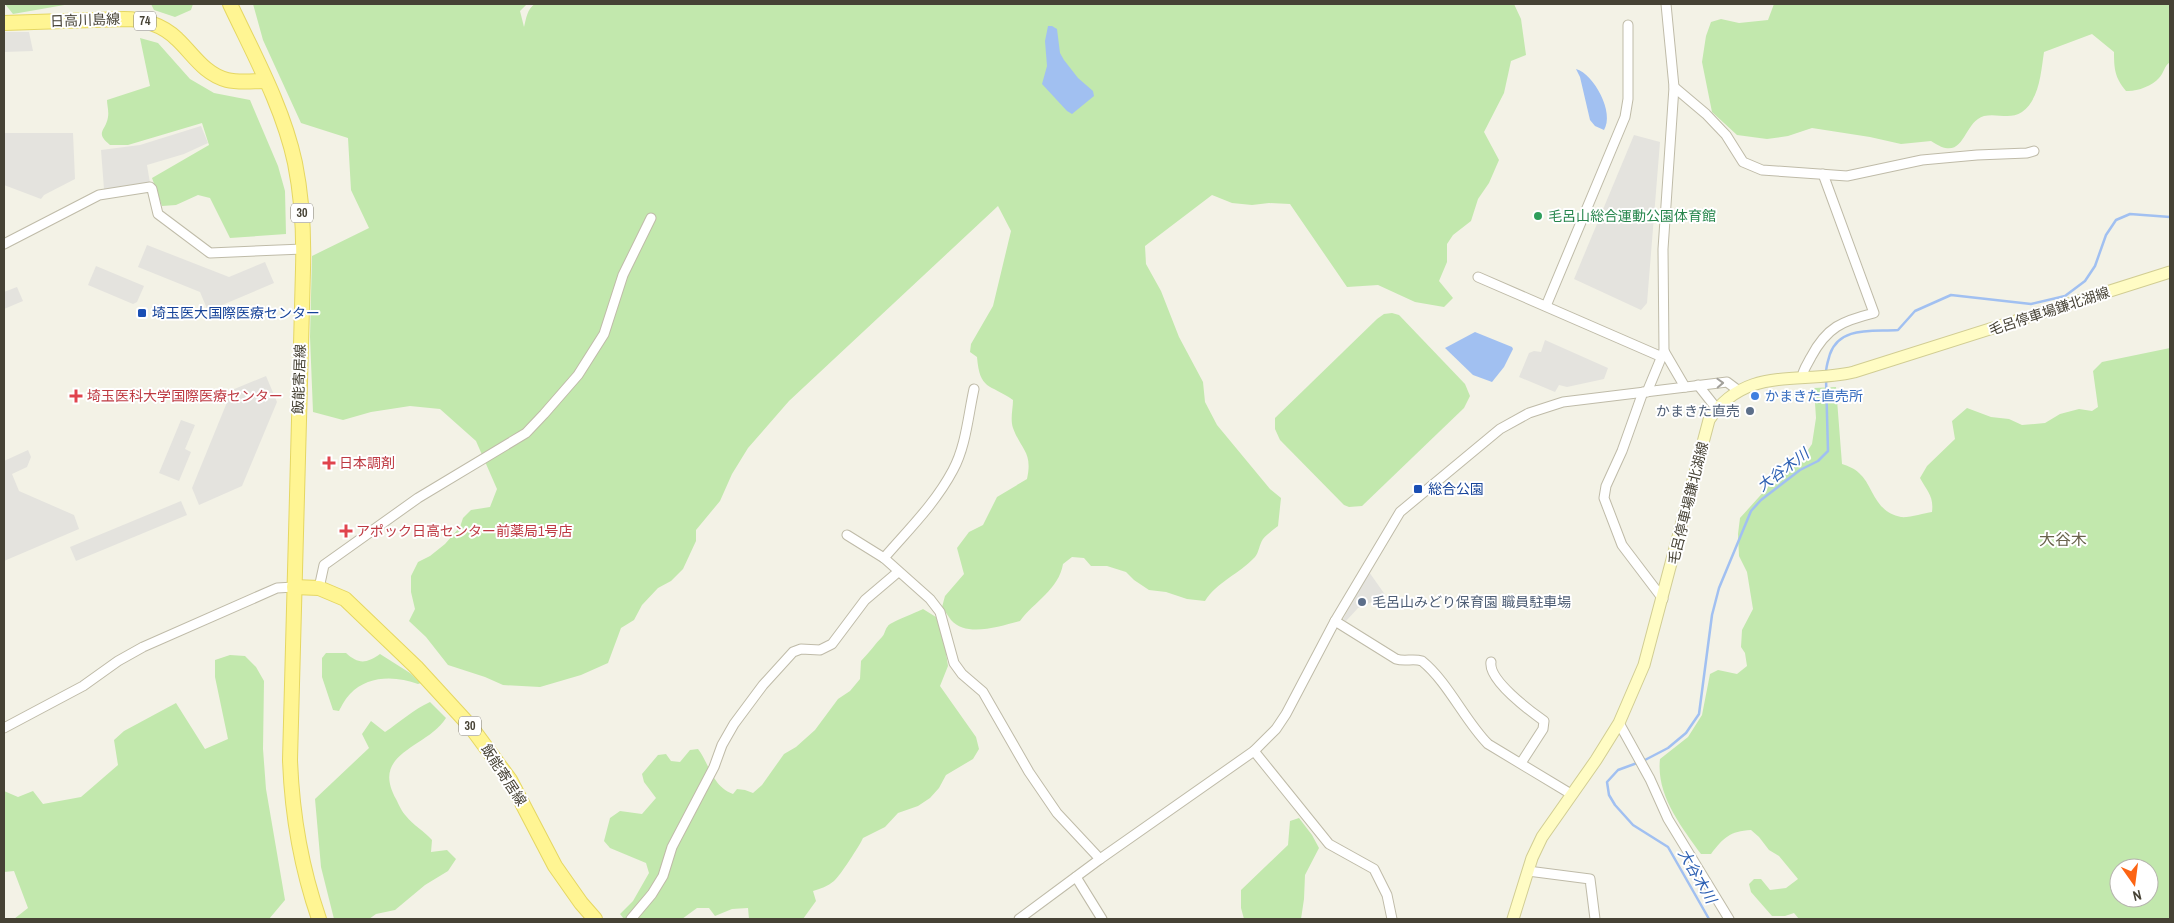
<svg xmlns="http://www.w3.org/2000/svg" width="2174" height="923" font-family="'Archivo Narrow','Noto Sans JP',sans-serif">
<rect width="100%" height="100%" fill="#f3f2e6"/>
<g fill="#c2e8ad" fill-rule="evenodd">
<polygon points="5,4 70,4 13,14"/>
<polygon points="151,4 193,4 191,10 175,17 154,10"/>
<path d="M253,4H527L520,11L524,27C526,19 527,9 535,4H1514L1521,19L1526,55L1511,61L1504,93L1484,132L1499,160L1489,183L1478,199L1471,221L1453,235L1447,244V262L1439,281L1453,298L1444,307L1415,302L1378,285L1347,287L1290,204L1269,203L1252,205L1232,203L1212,195L1145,246L1146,264L1161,291L1179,337L1203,382L1205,402L1217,425L1270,489L1281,498L1278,526C1273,530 1267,534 1263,539C1259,545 1259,552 1255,557C1239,574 1217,582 1205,601L1187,599L1166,592L1149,590L1134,580L1126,572L1107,566H1091L1084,558L1072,557L1063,564C1059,589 1034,602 1020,621C1000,626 967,638 951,620C948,616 945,611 942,607L945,596L964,574L957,548L969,532L983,525L997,497L1027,479C1033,452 1021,450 1013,428C1010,419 1013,409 1013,400C989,383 980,391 977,357L970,352L971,344L993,306L1011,231L998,206L789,401L748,448L732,474L720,501L696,530V541L683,569L671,581L658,588L642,605L634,620L621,628L608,663L581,675L540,687L503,685L485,677L448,665L426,637L409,621L415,609L411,592V576L418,562L430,556L445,544L460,527L463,518L471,510L490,507L497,489L476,441L440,409L410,406L371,412L343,420L313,412L310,337L312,256L369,228L351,190L348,138L301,123L263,40Z"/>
<path d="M1774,4H2170V62C2164,66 2164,73 2159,78C2152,86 2136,92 2126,91C2115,78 2114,69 2114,52L2092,34L2044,52C2041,71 2040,99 2022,112C2010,120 1997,113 1984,116C1961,123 1966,165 1931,141L1901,144L1870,137L1812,128L1788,136L1767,139L1737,135L1712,112L1702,62L1706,36L1711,22L1721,19L1739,23L1768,20Z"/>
<path d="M140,38L158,43L190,79L214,93L250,100L278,166L285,191L286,234L230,238L210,198L198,195L176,205L162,206L152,178L209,145L202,123L128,145H110C94,132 106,131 108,117C109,111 107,105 107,100L150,86Z"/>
<polygon points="1392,313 1399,315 1465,384 1470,396 1464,408 1362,506 1349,507 1344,505 1280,440 1275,429 1275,418 1377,319 1384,314"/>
<path d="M2170,348V919H1799L1794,913L1785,916H1772L1751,892L1749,884L1754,879H1761L1770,890L1786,888L1798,879L1779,856L1769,850L1759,837L1751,830C1730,831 1723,838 1711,854H1701C1681,826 1656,795 1660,759L1688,737L1702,715L1710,674L1718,670L1737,674L1747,666L1745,653L1741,647L1742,630L1753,609L1747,572L1739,556L1738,534L1740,518L1777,477L1802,459L1812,444L1816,418L1814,388L1836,387L1842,464C1848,466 1854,468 1859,473C1874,486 1873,511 1901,517C1909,518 1924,513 1932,512C1934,496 1927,491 1920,478L1927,466L1955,439L1952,421L1967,408L1991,417L2009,419L2022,425L2045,423L2060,414L2079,409L2092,411L2098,407L2093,371L2102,362ZM2119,868H2149V898H2119Z"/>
<path d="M923,609L936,617L944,639L948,666L940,686L976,737L979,749L973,759L946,775L939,788L930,798L918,806L898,813L885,827L863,838C860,845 840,876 834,881C828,886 820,889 813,891L816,901L803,919H749L748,908L732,909L715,916L709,908H697L682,919H624L620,914L633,901L649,873L646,863L610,848L604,841L610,818L620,811L642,814L656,798L644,782L642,774L658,755L666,754L671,761L680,762L690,750L698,749C710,765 712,786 733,794L737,789L745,790L753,793L762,785L784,754L796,747L815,730L838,699L850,691L860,679L861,661C869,653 875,644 882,637C885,634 885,629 888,626C889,623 917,612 923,609Z"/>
<path d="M326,653H346C358,664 366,664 380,654L410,673L421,683L418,684C396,676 368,675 350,694C346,698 342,705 339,711L333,710L322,677V658Z"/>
<polygon points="230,655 245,656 256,667 264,681 263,749 266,789 285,900 269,919 14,919 28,908 14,871 4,872 4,791 18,797 33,791 43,804 81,797 118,765 114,740 124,731 176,703 205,749 228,739 215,677 215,660"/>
<path d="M430,702L446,718C426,749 370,752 396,799C399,805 402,812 406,816C413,825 424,831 432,840L431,852L447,850L456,859L448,871L425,885L395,910L376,914L369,919H334L321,867L315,799L369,748L362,734L371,721L385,732C400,722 414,709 430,702Z"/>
<polygon points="1299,818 1312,835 1319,848 1305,875 1304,899 1301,919 1244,919 1241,908 1241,890 1288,845 1290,821"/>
</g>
<g fill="#e4e3de">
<polygon points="4,32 29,32 33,51 4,52"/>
<polygon points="201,126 208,143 184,154 147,165 150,183 104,189 101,150 140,145"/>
<polygon points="4,133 73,133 75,179 44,195 41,199 4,185"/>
<polygon points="1634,135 1660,142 1647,303 1641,310 1574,279"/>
<polygon points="147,245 229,277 265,262 274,283 208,311 200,292 138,267"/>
<polygon points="96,266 144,286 137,302 133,304 88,285"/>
<polygon points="17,287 23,301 4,309 4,292"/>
<polygon points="1545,340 1608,368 1604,379 1567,387 1559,385 1555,392 1519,377 1529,353 1534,351 1541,352"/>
<polygon points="266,376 277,402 242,486 199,505 192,488 232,390"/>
<polygon points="181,420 195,425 185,449 191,452 179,481 159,473"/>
<polygon points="28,450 31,457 27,467 12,474 19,491 74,515 79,529 4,561 4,461"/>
<polygon points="181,501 187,515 76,561 70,547"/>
<polygon points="1369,572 1386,596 1358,608 1346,621 1343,619"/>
</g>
<g fill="#a1c0f1">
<polygon points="1048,26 1052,26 1057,29 1060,53 1064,60 1078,78 1093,91 1094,96 1072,114 1067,111 1042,84 1047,66 1045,41"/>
<path d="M1576,69C1594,74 1615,113 1604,130L1595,126L1590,120L1580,77Z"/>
<polygon points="1475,332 1512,347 1513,349 1504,367 1492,382 1473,375 1445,348"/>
</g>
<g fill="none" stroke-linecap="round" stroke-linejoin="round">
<g stroke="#a1c0f1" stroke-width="2.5">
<path d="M1826,373C1826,366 1828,361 1830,354C1840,326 1872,332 1898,330L1915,311L1951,295L2031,304L2065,296L2085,281L2095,266L2106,235L2116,220L2130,214L2170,217"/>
<polyline points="1643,761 1668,748 1686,733 1699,714 1712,615 1719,588 1751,511 1761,500 1800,470 1818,461 1828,451 1826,379"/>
<polyline points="1637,763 1618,770 1607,782 1609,795 1615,805 1633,825 1668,847 1709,919"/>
</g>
<g stroke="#bfbba8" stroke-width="11">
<g id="street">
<polyline points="1674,87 1706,114 1726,135 1743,162 1762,170 1847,176 1922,160 1977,155 2027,153 2034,151"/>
<polyline points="4,244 99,195 150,187 152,189 158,214 210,253 303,249"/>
<polyline points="1478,277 1662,357"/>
<polyline points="1546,306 1625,117 1628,99 1628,25"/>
<polyline points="1664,351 1685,387"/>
<path d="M1802,378C1802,371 1808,363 1811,357C1827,327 1842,321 1874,313L1823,174"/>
<polyline points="1698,385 1717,409"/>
<polyline points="1643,392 1622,451 1606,486 1604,498 1622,545 1663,599"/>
<polyline points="1647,392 1664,351 1663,249 1674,87 1666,4"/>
<polyline points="847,535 884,558 930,599 940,612 954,663 962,674 983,692 1029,772 1057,813 1100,859"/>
<path d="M884,558C908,530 935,504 953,470C966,446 968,416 974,389"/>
<polyline points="319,588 324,565 418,498 526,433 544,414 578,375 604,334 623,275 651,218"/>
<path d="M1335,621L1396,659C1405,662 1413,658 1422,661C1448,682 1465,721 1488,744L1571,794"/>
<path d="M1491,662C1488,680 1530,711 1544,721L1543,729L1521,763"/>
<polyline points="1619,723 1650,779 1668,819 1729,919"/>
<polyline points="4,728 83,686 118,661 143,647 277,588 294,587"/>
<polyline points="1254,751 1329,844 1374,869 1387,895 1392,919"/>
<polyline points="1528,871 1590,879 1595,919"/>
<polyline points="1076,877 1102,919"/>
<polyline points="631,919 652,894 663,876 672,847 714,767 722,745 734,724 763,685 793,652 801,649 820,650 832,644 865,600 898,572"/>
<polyline points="1019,919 1100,859 1254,751 1276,729 1286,714 1335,621 1400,512 1500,429 1529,413 1563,402 1727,382 1739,391"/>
</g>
</g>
<g stroke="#d1cd93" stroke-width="13">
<path id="secondary" d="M1513,919L1532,858L1542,837L1596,760L1619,723L1644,665L1709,420C1746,364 1799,385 1854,372L2170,272"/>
</g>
<g stroke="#e5d762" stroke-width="16">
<g id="primary">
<path d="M230,4C254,55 283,107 295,163C302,198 304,234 303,269L290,760C292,815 301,867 319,919"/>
<path d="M4,23L124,19C143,19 163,25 177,39C193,54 204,74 227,80C239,83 253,81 266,81"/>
<polyline points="294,587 319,588 345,599 416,667 471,727 510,780 555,866 581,903 595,919"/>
</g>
</g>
<use href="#street" stroke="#fff" stroke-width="9"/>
<use href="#secondary" stroke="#fffcc4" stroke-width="11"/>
<use href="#primary" stroke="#fff593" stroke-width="14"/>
</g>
<defs><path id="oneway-chevron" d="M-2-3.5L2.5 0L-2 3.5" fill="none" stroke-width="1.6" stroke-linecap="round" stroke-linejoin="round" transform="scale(1.25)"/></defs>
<use stroke="#a2a09a" href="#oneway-chevron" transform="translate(1720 383) rotate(-2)"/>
<circle fill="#2e9e5b" stroke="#fff" stroke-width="2" cx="1538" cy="216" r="5"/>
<g fill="#1a4fb4" stroke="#fff" stroke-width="2">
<rect x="137" y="308" width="10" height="10" rx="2.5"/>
<rect x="1413" y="484" width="10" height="10" rx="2.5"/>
</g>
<g fill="#e0444e" stroke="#fff" stroke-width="2">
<path d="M73.5 388.5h5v5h5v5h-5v5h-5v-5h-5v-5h5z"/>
<path d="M326.5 455.5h5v5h5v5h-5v5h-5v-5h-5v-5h5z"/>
<path d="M343.5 523.5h5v5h5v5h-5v5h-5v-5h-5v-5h5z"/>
</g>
<circle fill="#3f7fe0" stroke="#fff" stroke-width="2" cx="1755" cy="396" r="5"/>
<g fill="#5c6f8a" stroke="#fff" stroke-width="2">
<circle cx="1750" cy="411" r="5"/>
<circle cx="1362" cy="602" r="5"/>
</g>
<g text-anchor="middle" stroke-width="4" stroke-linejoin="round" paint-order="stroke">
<g fill="#fff" stroke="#7e7b72" stroke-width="1">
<rect x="134" y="11.5" width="22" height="19" rx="4"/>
<rect x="291" y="203.5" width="22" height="19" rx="4"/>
<rect x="459" y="716.5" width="22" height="19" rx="4"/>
</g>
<g font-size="12" font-weight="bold" fill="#464235">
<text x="145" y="25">74</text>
<text x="302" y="217">30</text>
<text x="470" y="730">30</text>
</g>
<g font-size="14" fill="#464235" stroke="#fff">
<text transform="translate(85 20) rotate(-2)" y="5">日高川島線</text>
<text transform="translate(2049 311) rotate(-18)" y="5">毛呂停車場鎌北湖線</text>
<text transform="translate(299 379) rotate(-88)" y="5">飯能寄居線</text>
<text transform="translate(1688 503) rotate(-76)" y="5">毛呂停車場鎌北湖線</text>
<text transform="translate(504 775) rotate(57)" y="5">飯能寄居線</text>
</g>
<g font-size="14" fill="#27864d" stroke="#fff" text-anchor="start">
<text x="1548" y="221">毛呂山総合運動公園体育館</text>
</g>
<g font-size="14" fill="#164399" stroke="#fff" text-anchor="start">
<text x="152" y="318">埼玉医大国際医療センター</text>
<text x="1428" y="494">総合公園</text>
</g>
<g font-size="14" fill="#be3a42" stroke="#fff" text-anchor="start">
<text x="87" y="401">埼玉医科大学国際医療センター</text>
<text x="339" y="468">日本調剤</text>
<text x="356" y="536">アポック日高センター前薬局1号店</text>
</g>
<g font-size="14" fill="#366cbe" stroke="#fff" text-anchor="start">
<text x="1765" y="401">かまきた直売所</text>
</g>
<g font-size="14" fill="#4e5e75" stroke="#fff" text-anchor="end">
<text x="1740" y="416">かまきた直売</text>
<text x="1372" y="607" text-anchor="start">毛呂山みどり保育園 職員駐車場</text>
</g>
<g font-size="15" font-style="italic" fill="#2d60b3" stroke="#fff">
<text transform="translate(1783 470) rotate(-37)" y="5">大谷木川</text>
<text transform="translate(1697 876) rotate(60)" y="5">大谷木川</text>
</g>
<g font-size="16" fill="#69634c" stroke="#fff">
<text x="2063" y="545">大谷木</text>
</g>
</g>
<rect width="2174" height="923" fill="none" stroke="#464235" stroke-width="10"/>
<g transform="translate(2134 883) rotate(166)"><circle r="24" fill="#ffffff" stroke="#b5b3ae"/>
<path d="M0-4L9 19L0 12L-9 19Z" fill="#fc6413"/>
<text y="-8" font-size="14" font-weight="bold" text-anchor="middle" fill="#464235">N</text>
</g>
</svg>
